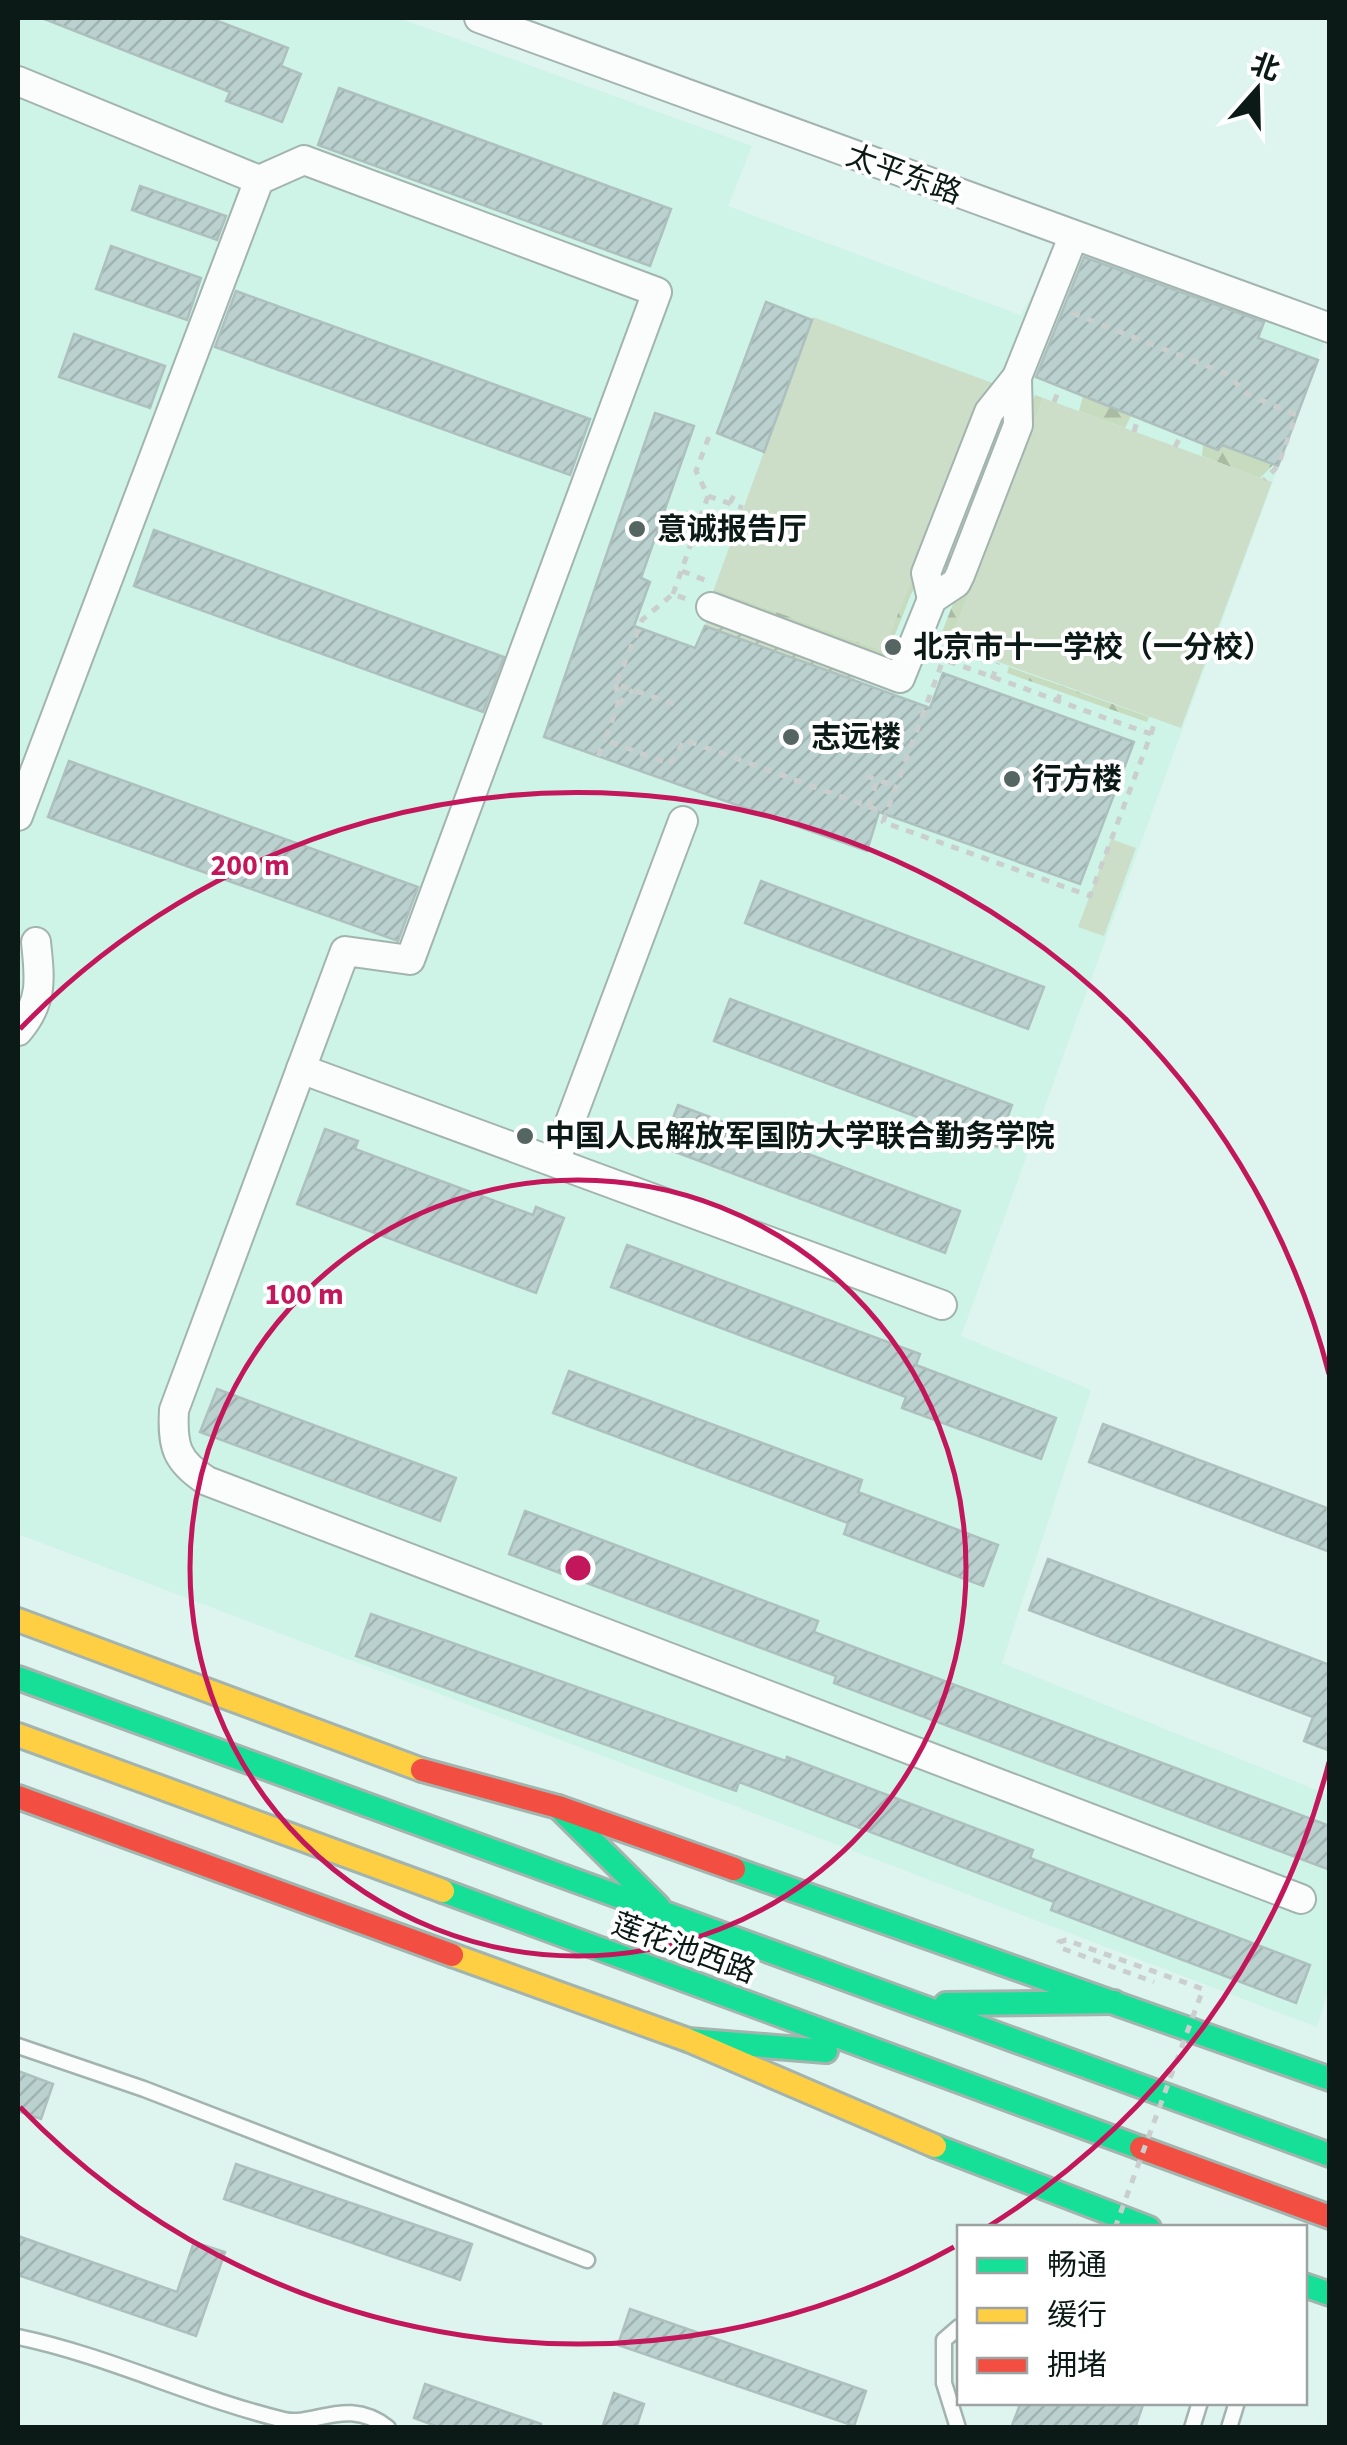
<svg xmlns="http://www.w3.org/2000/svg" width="1347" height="2445" font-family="'Source Sans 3','Noto Sans SC',sans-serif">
<defs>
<pattern id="forest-firs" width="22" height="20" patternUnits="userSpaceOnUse" patternTransform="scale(2.5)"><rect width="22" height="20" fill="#c7dbbe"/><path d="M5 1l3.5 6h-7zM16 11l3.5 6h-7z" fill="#aabba3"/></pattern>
<pattern id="garden-furrows" width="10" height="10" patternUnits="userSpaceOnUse" patternTransform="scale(2.5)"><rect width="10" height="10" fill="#ccddc8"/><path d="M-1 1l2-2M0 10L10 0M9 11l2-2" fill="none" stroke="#aebdab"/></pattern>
<pattern id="building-hatch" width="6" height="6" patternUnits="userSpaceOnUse" patternTransform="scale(2.5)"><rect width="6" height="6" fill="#bad1cf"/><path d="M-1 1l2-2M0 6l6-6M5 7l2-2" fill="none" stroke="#9fb3b1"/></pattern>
</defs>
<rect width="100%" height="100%" fill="#def4ee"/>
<polygon fill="#cef4e8" points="18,18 399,18 752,146 728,206 1020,315 1065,243 1211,295 1206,308 1232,318 1237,304 1326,336 961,1336 1091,1390 1002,1663 1329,1795 1329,1988 1317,2027 18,1534"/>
<g fill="url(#forest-firs)">
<polygon points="990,382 995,385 886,657 713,594 714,589 883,651"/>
<polygon points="1035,395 1043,398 952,637 942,632"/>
<polygon points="1083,396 1131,416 1125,428 1079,411"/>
<polygon points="989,430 1006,436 952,573 941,576 934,567"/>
<polygon points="1203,444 1222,445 1274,464 1260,478 1202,456"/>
<polygon points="1009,667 1149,717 1147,722 1007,673"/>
</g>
<g fill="#ccddc8">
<polygon points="813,317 990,382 883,651 714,589"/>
<polygon points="1043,398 1272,482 1181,728 949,644"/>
<polygon points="1111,839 1136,848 1104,936 1078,927"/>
</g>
<polygon fill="url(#garden-furrows)" points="707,621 856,676 854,680 705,626"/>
<g fill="url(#building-hatch)" stroke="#aec0be" stroke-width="2.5">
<polygon points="42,18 210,18 288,48 281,66 301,74 282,122 226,101 230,92"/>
<polygon points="339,88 671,209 650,266 318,145"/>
<polygon points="140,186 226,216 217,240 132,210"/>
<polygon points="111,246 201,278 187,320 96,289"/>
<polygon points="1084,257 1264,322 1258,338 1318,360 1278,466 1222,445 1218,450 1036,377"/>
<polygon points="236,291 590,419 570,475 215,347"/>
<polygon points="766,302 812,320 764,452 717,433"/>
<polygon points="74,334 165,366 150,408 59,377"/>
<polygon points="655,413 694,426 641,578 650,582 634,626 695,648 705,626 930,708 943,673 1134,742 1080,884 879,812 867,851 544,737"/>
<polygon points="154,530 504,657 483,712 134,586"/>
<polygon points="69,761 418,887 398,941 48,817"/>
<polygon points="761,881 1044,987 1028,1029 745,923"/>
<polygon points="730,999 1012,1105 997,1147 714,1041"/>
<polygon points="678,1105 960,1211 945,1253 662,1147"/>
<polygon points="325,1129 358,1141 355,1149 533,1215 536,1207 564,1218 536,1293 297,1204"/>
<polygon points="627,1245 920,1354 916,1365 1056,1418 1041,1459 902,1408 906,1397 611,1287"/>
<polygon points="569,1371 862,1480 858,1492 998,1545 983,1586 844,1534 848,1523 553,1413"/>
<polygon points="217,1389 456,1478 440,1521 200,1432"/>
<polygon points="1103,1424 1330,1509 1330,1552 1089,1462"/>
<polygon points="525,1511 818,1621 814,1632 1330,1826 1330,1870 834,1683 836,1676 509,1554"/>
<polygon points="1048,1559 1330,1665 1330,1751 1304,1741 1313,1717 1029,1610"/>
<polygon points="371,1614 786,1761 787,1757 1033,1850 1030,1858 1310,1965 1296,2003 1051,1910 1054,1902 739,1782 736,1791 356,1656"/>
<polygon points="18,2071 53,2084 41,2119 18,2111"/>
<polygon points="236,2164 472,2244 460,2280 224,2199"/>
<polygon points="18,2236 177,2292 194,2242 225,2252 196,2336 18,2275"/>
<polygon points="630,2309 866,2391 854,2426 618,2345"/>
<polygon points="425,2384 541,2424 541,2428 441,2428 414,2418"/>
<polygon points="614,2393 644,2404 636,2428 602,2428"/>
<polygon points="1021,2402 1144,2402 1135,2428 1011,2428"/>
</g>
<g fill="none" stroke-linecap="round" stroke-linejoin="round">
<g stroke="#a3b4af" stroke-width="19">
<g id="lane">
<polyline points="18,2046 144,2089 587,2260"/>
<path d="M18,2337C109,2356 193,2398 284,2420C314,2427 348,2396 388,2428"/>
<polyline points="958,2428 944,2383 944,2340 959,2327"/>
<polyline points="1192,2428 1200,2402"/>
<polyline points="1229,2428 1237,2402"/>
</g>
</g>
<g stroke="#a3b4af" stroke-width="32">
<g id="street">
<polyline points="479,18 1330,328"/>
<polyline points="18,81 259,180"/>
<polyline points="932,599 926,573 989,412 1017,377"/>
<polyline points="711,607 900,678 932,599 956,583 960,575 1018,425 1017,377 1073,237"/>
<path d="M18,816L259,180L304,160L657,292L410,960L345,951L174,1410C172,1446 176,1461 207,1481L1301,1899"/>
<path d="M18,1031C43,1002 40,979 36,942"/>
<polyline points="301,1069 942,1305"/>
<polyline points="555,1162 683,821"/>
</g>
</g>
<g stroke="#a3b4af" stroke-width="28">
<g id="fast">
<polyline points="18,1678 1330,2155"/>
<polyline points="558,1807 658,1906"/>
<polyline points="734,1869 1330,2079"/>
<polyline points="443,1891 1141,2148"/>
<polyline points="946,2004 1114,2002"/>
<polyline points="688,2040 826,2051"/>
<polyline points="935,2146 1149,2228"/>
<polyline points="1304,2285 1330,2294"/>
</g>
</g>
<g stroke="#a3b4af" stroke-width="28">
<g id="slow">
<polyline points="18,1620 422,1770"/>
<polyline points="18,1735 443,1891"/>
<polyline points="452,1955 688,2040 935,2146"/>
</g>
</g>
<g stroke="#a3b4af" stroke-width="28">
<g id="jam">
<polyline points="422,1770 558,1807 734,1869"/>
<polyline points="18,1797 452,1955"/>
<polyline points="1141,2148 1330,2217"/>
</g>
</g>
<g stroke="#cacfce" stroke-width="5" stroke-dasharray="8 8" stroke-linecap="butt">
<polyline points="1072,313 1227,374 1247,394 1296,415 1278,466 1264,480"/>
<polyline points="1054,402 1060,387"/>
<polyline points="1134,432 1138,418"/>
<polyline points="1175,447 1181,435"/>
<polyline points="708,496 743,508"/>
<polyline points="730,503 735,493"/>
<polyline points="682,571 707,581"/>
<polyline points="673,594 708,496 696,471 711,431"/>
<path d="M933,656C1006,681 1078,709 1151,734L1090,896L883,822L943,660"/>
<polyline points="992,679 998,663"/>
<polyline points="616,684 618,704 605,740 670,764 685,740 886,813"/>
<polyline points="1057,702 1063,686"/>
<polyline points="618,704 633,690"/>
<polyline points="674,704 616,684 642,620 673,594 689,600"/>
<polyline points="1151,734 1156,719"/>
<polyline points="598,756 605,740"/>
<polyline points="866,776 896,786"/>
<polyline points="868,806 877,781"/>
</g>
<use href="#lane" stroke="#fafdfc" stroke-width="14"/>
<use href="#street" stroke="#fafdfc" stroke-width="28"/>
<use href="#fast" stroke="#16e098" stroke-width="22"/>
<use href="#slow" stroke="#ffcf43" stroke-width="22"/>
<use href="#jam" stroke="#f24e42" stroke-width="22"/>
<polyline stroke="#cacfce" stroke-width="5" stroke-dasharray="8 8" stroke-linecap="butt" points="1115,2228 1203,1989 1066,1940 1059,1942 1061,1948 1154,1982"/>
</g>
<g fill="none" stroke="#c2185b" stroke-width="5">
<circle cx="578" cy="1568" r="388"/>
<path d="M1329 1762A776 776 0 0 1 989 2226M954 2247A776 776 0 0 1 20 2107M20 1029A776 776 0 0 1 1329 1374"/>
</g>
<g fill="#556662" stroke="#fff" stroke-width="4">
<circle cx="637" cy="529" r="10"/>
<circle cx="893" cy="647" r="10"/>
<circle cx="791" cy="737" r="10"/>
<circle cx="1012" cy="779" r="10"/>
<circle cx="525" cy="1136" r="10"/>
</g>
<g text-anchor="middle" stroke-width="8" stroke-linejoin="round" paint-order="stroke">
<g font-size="30" fill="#0b1a16" stroke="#fff">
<text transform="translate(904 174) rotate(20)" y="10">太平东路</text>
<text transform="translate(684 1948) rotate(20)" y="10">莲花池西路</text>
</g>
<g font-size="30" font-weight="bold" fill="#0b1a16" stroke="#fff" text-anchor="start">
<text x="657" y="539">意诚报告厅</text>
<text x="913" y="657">北京市十一学校（一分校）</text>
<text x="811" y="747">志远楼</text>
<text x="1032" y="789">行方楼</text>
<text x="545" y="1146">中国人民解放军国防大学联合勤务学院</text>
</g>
</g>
<circle cx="578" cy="1568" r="15" fill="#c2185b" stroke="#fff" stroke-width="5"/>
<g font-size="30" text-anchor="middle" font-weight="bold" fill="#c2185b" stroke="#fff" stroke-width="8" stroke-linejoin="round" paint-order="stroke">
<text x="250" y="875">200 m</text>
<text x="304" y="1304">100 m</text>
</g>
<rect width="1347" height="2445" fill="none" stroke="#0b1a16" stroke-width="40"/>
<rect x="957" y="2225" width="350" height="180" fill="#ffffff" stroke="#9da3a2" stroke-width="2.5"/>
<rect x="977" y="2258" width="50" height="15" fill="#16e098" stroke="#9da3a2" stroke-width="2.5"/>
<text x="1047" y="2275" font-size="30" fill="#0b1a16">畅通</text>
<rect x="977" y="2308" width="50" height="15" fill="#ffcf43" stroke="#9da3a2" stroke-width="2.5"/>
<text x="1047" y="2325" font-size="30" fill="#0b1a16">缓行</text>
<rect x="977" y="2358" width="50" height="15" fill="#f24e42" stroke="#9da3a2" stroke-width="2.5"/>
<text x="1047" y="2375" font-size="30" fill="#0b1a16">拥堵</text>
<g transform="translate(1257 90) rotate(20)" stroke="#ffffff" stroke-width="8" paint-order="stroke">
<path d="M0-8L18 38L0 25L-18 38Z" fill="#0b1a16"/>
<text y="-15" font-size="28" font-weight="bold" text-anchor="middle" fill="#0b1a16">北</text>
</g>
</svg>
